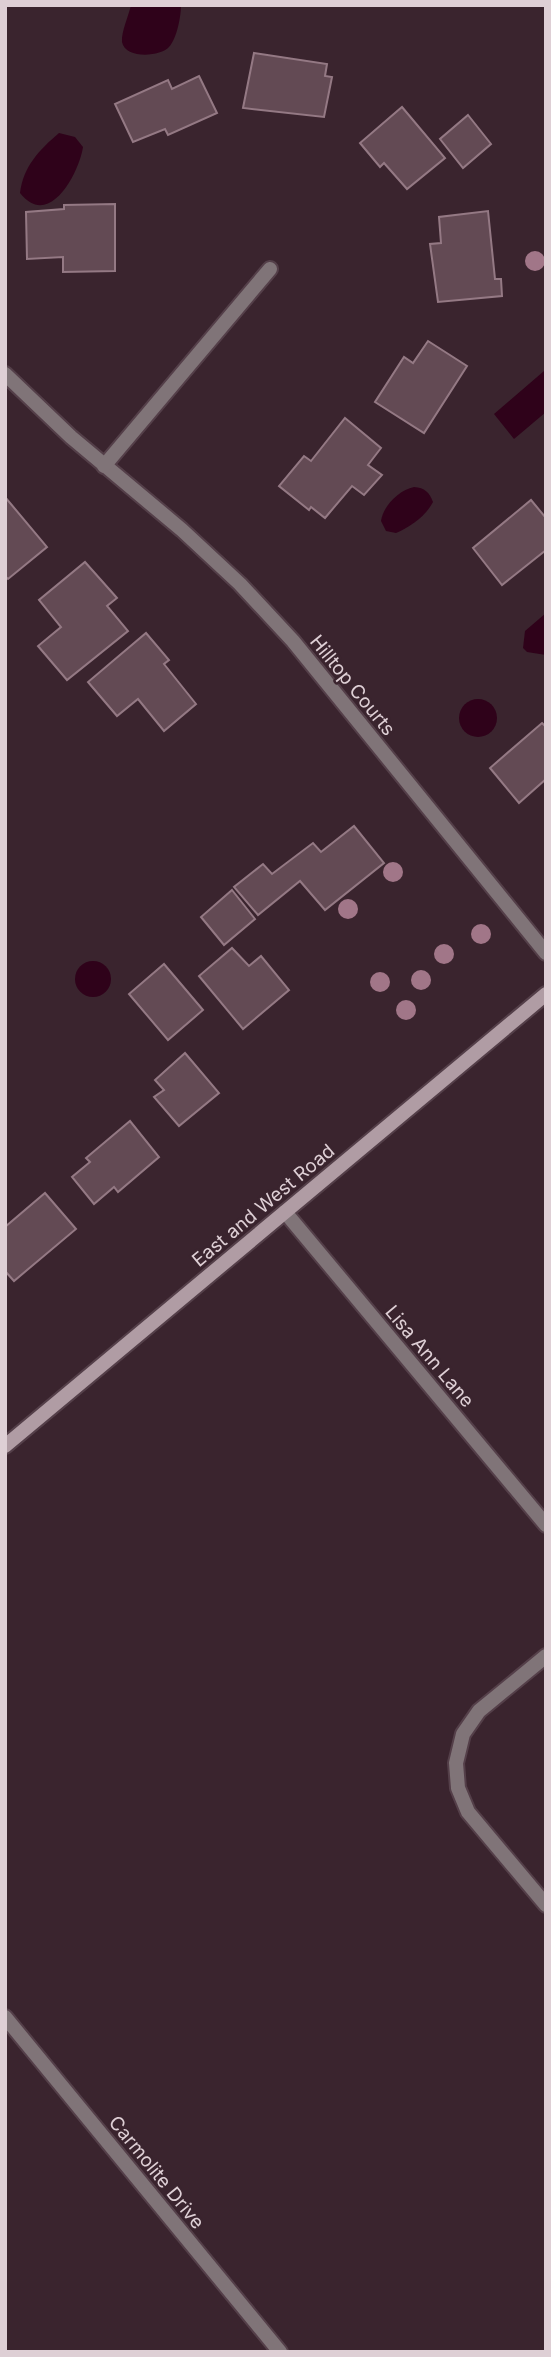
<svg xmlns="http://www.w3.org/2000/svg" width="551" height="2357" font-family="Inter,sans-serif">
<rect width="100%" height="100%" fill="#3a242e"/>
<g fill="#2f021a">
<path d="M131,5H181C181,16 177,38 169,47C160,57 125,59 122,42C121,32 129,15 131,5Z"/>
<path d="M59,133L75,137L83,147C79,173 49,230 20,193C23,167 39,150 59,133Z"/>
<polygon points="544,371 546,412 514,439 494,414"/>
<path d="M414,487C425,488 429,492 433,502C426,516 410,527 396,533L386,531L381,521C383,506 399,490 414,487Z"/>
<polygon points="546,613 546,655 527,652 523,648 525,631"/>
<circle cx="478" cy="718" r="19"/>
<circle cx="93" cy="979" r="18"/>
</g>
<g fill="#634a54" stroke="#947984" stroke-width="2">
<polygon points="254,53 327,64 325,76 332,77 324,117 243,108"/>
<polygon points="199,76 217,113 168,135 165,129 133,142 115,104 168,80 172,89"/>
<polygon points="402,107 445,158 407,189 384,163 380,167 360,143"/>
<polygon points="468,115 491,144 463,168 440,139"/>
<polygon points="115,204 115,271 63,272 63,257 27,259 26,212 64,209 64,205"/>
<polygon points="488,211 495,279 501,279 502,296 438,302 430,244 441,243 439,217"/>
<polygon points="428,341 467,366 424,433 375,402 404,357 413,363"/>
<polygon points="345,418 381,448 368,465 382,475 364,495 352,486 325,518 311,507 309,510 279,486 304,456 311,461"/>
<polygon points="5,497 47,547 8,579 5,576"/>
<polygon points="531,500 546,518 546,550 502,585 473,548"/>
<polygon points="85,562 117,598 107,606 128,631 67,680 38,646 61,627 39,600"/>
<polygon points="146,633 169,660 164,664 196,704 164,731 138,699 117,716 88,682"/>
<polygon points="542,723 546,727 546,779 519,803 490,768"/>
<polygon points="354,826 384,863 325,910 300,881 258,915 234,887 263,864 272,874 313,843 321,852"/>
<polygon points="232,890 255,919 224,945 201,917"/>
<polygon points="232,948 249,966 261,956 289,990 243,1029 199,976"/>
<polygon points="164,964 203,1010 168,1040 129,994"/>
<polygon points="185,1053 219,1093 179,1126 154,1097 164,1090 155,1080"/>
<polygon points="130,1121 159,1157 118,1192 114,1187 94,1204 72,1177 90,1162 86,1158"/>
<polygon points="45,1193 76,1229 14,1281 5,1271 5,1227"/>
</g>
<g fill="none" stroke-linecap="round" stroke-linejoin="round">
<g stroke="#543f49" stroke-width="18">
<g id="street">
<polyline points="5,374 71,437 182,530 240,584 293,641 546,953"/>
<polyline points="104,466 270,269"/>
<polyline points="285,1212 546,1525"/>
<polyline points="546,1656 479,1711 463,1734 456,1763 458,1788 468,1812 546,1905"/>
<polyline points="5,2017 280,2352"/>
</g>
</g>
<g stroke="#543f49" stroke-width="18">
<polyline id="secondary" points="5,1446 546,994"/>
</g>
<use href="#street" stroke="#807478" stroke-width="14"/>
<use href="#secondary" stroke="#b09ca4" stroke-width="14"/>
</g>
<g fill="#a17688">
<circle cx="535" cy="261" r="10"/>
<circle cx="393" cy="872" r="10"/>
<circle cx="348" cy="909" r="10"/>
<circle cx="481" cy="934" r="10"/>
<circle cx="444" cy="954" r="10"/>
<circle cx="421" cy="980" r="10"/>
<circle cx="380" cy="982" r="10"/>
<circle cx="406" cy="1010" r="10"/>
</g>
<g text-anchor="middle" stroke-width="5" stroke-linejoin="round" paint-order="stroke">
<g font-size="19" fill="#decfd5" stroke="#3a242e">
<text transform="translate(353 685) rotate(51)" y="7">Hilltop Courts</text>
<text transform="translate(263 1205) rotate(-40)" y="7">East and West Road</text>
<text transform="translate(430 1356) rotate(50)" y="7">Lisa Ann Lane</text>
<text transform="translate(157 2172) rotate(51)" y="7">Carmolite Drive</text>
</g>
</g>
<rect width="551" height="2357" fill="none" stroke="#decfd5" stroke-width="14"/>
</svg>
